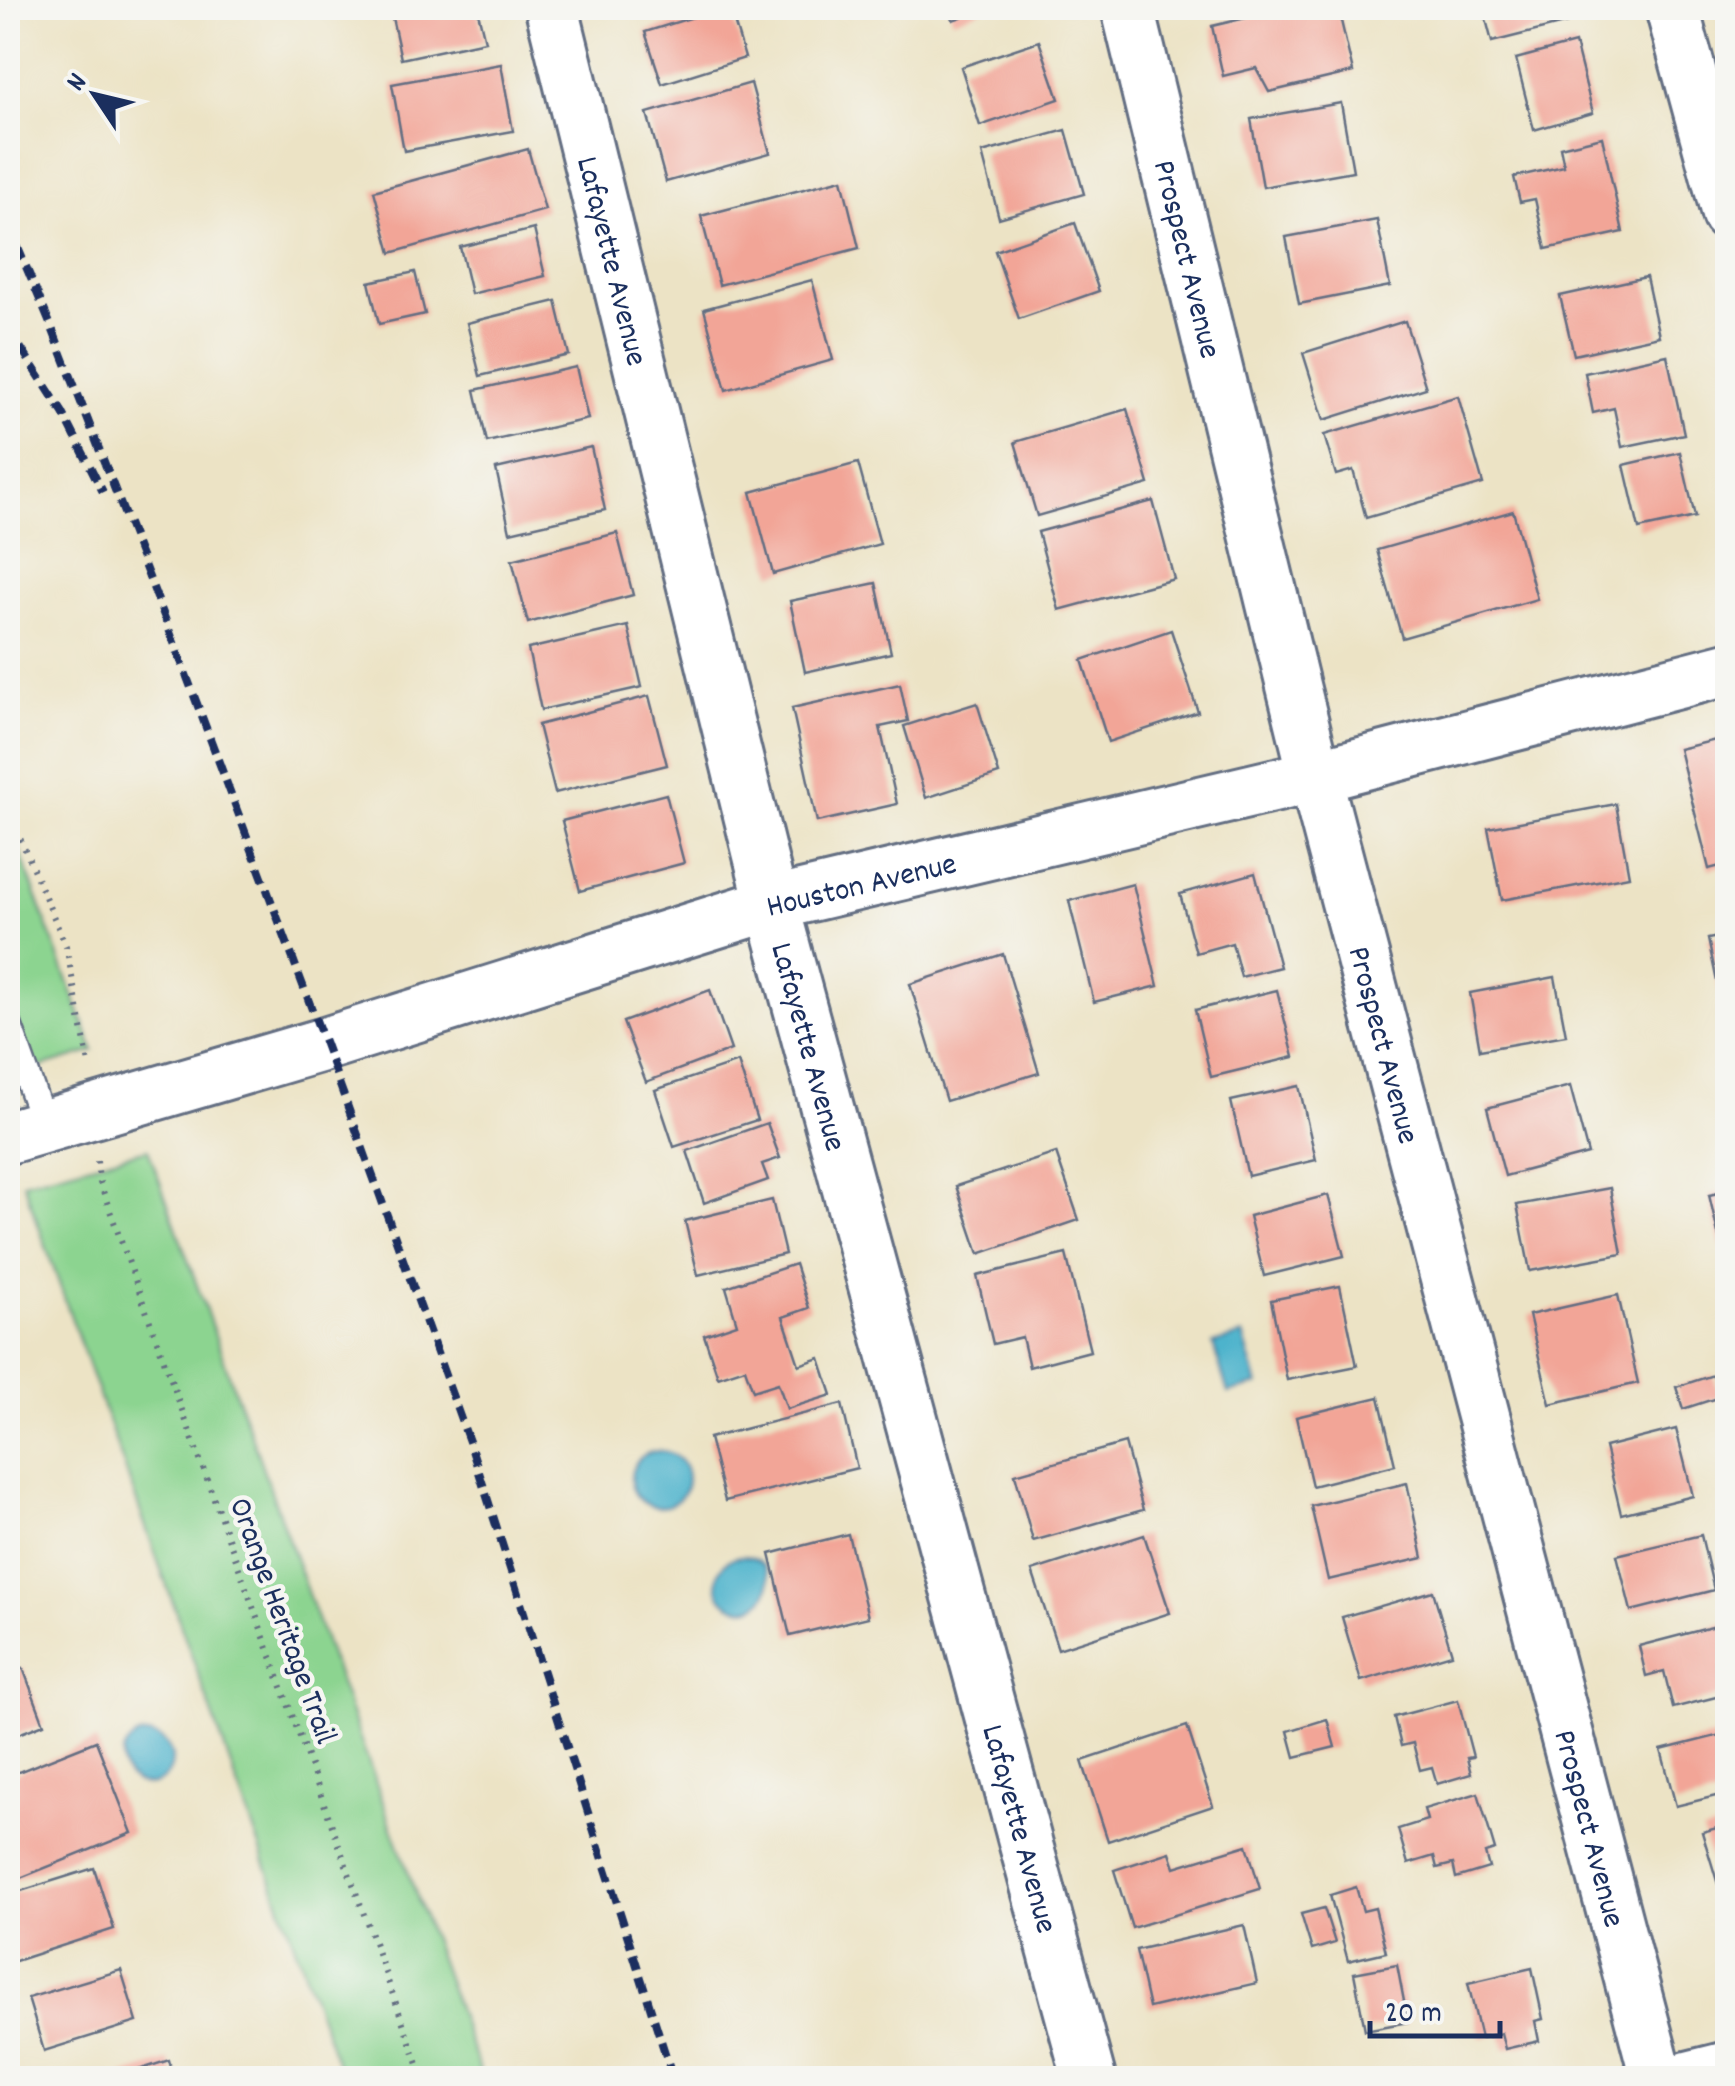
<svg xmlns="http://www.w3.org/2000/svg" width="1735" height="2086" font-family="Dekko,sans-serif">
<rect width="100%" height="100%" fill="#f6f6f2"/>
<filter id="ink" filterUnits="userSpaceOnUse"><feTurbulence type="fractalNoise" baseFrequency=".01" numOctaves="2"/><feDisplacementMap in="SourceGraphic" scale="20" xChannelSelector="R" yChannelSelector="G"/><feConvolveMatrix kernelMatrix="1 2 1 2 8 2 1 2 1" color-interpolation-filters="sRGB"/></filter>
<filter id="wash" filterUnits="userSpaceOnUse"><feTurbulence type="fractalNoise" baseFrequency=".0048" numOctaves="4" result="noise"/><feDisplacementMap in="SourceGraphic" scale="40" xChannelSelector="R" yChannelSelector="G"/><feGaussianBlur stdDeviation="2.25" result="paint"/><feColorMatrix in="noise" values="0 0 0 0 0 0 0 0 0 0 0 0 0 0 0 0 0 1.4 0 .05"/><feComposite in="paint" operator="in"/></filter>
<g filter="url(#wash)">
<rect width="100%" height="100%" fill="#ece3c5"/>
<g fill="#8cd490" stroke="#548277" stroke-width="2.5">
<polygon points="8,820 94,1051 8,1077"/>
<polygon points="148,1149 482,2078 342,2078 23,1182"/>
</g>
<g fill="#4db3cc" stroke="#347195" stroke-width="2.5">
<polygon points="1243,1335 1258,1385 1228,1393 1213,1344"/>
<circle cx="659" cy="1479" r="28"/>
<circle cx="743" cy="1582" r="26"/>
<circle cx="147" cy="1760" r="25"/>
</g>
<g id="blocks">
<g fill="#f2a597">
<polygon points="390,8 477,8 485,41 401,59"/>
<polygon points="722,8 730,8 745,58 662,84 645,32"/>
<polygon points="949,8 987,8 953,20"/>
<polygon points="1288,8 1338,8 1353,72 1269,92 1256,68 1223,76 1212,26"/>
<polygon points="1483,8 1572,8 1575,21 1492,42"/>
<polygon points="1039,41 1059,99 980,126 961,67"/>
<polygon points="1575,43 1593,113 1534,130 1516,59"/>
<polygon points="501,64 513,131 404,151 392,84"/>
<polygon points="751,83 770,153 666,182 647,113"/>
<polygon points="1341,103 1353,171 1263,187 1251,119"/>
<polygon points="1066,130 1084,194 999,218 982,153"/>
<polygon points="1602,137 1623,232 1546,249 1535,199 1520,202 1514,177 1564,166 1560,147"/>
<polygon points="528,149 545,210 391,253 374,191"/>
<polygon points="842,179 859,248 719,285 701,216"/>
<polygon points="1377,220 1390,286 1299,304 1286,237"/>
<polygon points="1075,223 1099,291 1019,319 995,251"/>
<polygon points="534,229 545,276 471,294 460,247"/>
<polygon points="415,272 425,314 379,324 369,282"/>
<polygon points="1646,277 1659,336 1574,355 1560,296"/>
<polygon points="812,280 833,360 726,390 704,309"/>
<polygon points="556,301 569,355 480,376 467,323"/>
<polygon points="1405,321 1426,388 1324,420 1303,353"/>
<polygon points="1667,355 1684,434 1622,447 1614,408 1593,413 1585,373"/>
<polygon points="576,367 588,419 487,442 475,390"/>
<polygon points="1458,396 1483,484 1366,518 1353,470 1336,475 1324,435"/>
<polygon points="1127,409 1149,484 1037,516 1015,442"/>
<polygon points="591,447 605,510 510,532 496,469"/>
<polygon points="1680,452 1695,517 1639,529 1624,465"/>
<polygon points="858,463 880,544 773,574 751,492"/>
<polygon points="1153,501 1174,579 1059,610 1038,532"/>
<polygon points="1513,511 1537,599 1402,638 1377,550"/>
<polygon points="617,533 633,595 528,623 512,560"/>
<polygon points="876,583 891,653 805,672 790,601"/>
<polygon points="628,626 642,687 541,710 528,649"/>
<polygon points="1171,630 1198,712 1108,742 1082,660"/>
<polygon points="900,684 908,721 880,727 897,804 817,822 792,708"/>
<polygon points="649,696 667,765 555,793 538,725"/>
<polygon points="977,703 999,774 926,798 904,726"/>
<polygon points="1728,737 1728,864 1709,869 1679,749"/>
<polygon points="666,794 684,863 580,891 562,821"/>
<polygon points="1616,804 1629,876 1502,900 1488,828"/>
<polygon points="1255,873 1280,967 1241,977 1232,943 1196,953 1180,894"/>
<polygon points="1133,884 1158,986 1094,1002 1069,901"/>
<polygon points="1728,935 1728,994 1720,996 1708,939"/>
<polygon points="1003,954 1039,1073 946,1101 910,984"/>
<polygon points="1555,977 1566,1035 1480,1050 1470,993"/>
<polygon points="710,990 731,1050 646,1082 623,1022"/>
<polygon points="1277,990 1294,1057 1211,1077 1195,1010"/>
<polygon points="738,1062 757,1120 674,1147 655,1090"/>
<polygon points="1299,1086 1316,1160 1248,1176 1231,1101"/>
<polygon points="1570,1086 1588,1154 1505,1176 1487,1108"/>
<polygon points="767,1123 780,1158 762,1164 768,1180 704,1203 687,1151"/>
<polygon points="1056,1153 1079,1220 979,1254 956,1186"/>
<polygon points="1610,1188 1622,1254 1530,1271 1517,1205"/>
<polygon points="1728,1191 1728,1245 1721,1246 1709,1195"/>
<polygon points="1328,1195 1344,1256 1264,1276 1249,1216"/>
<polygon points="772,1200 785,1254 698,1275 685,1221"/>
<polygon points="1066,1254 1090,1351 1029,1367 1022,1337 993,1344 977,1276"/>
<polygon points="795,1264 809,1308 783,1317 799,1365 820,1358 832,1395 787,1409 778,1383 753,1391 745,1368 718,1377 704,1335 737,1324 726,1287"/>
<polygon points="1340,1286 1357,1366 1287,1380 1271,1300"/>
<polygon points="1618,1295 1638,1383 1550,1404 1529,1315"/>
<polygon points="1713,1375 1720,1397 1683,1409 1676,1387"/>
<polygon points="1379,1397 1395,1465 1312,1486 1296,1417"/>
<polygon points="842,1404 857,1468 725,1501 709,1438"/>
<polygon points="1676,1429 1693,1496 1621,1514 1605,1447"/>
<polygon points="1125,1443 1143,1510 1033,1541 1015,1474"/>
<polygon points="1407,1483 1423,1558 1328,1580 1311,1506"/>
<polygon points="848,1534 868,1617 790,1636 770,1554"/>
<polygon points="1144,1535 1170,1613 1058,1649 1032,1571"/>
<polygon points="1701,1535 1714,1590 1631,1611 1617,1555"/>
<polygon points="1433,1591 1452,1654 1361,1681 1342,1617"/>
<polygon points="1727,1623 1728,1694 1673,1708 1664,1671 1646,1676 1639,1646"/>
<polygon points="23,1668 44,1724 8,1738 8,1674"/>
<polygon points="1458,1700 1473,1757 1467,1758 1471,1774 1437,1784 1432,1767 1420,1770 1413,1743 1401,1746 1394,1717"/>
<polygon points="1327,1719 1335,1747 1295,1757 1288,1731"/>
<polygon points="1187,1726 1213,1806 1108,1841 1082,1761"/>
<polygon points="1728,1733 1728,1793 1676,1806 1661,1750"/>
<polygon points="96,1741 132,1833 8,1883 8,1776"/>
<polygon points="1478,1793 1495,1850 1485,1853 1489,1868 1456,1878 1453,1864 1437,1868 1434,1856 1408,1864 1398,1829 1427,1820 1424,1809"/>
<polygon points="1728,1825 1728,1913 1727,1914 1702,1832"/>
<polygon points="1247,1845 1260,1889 1132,1928 1114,1870 1170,1852 1175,1867"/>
<polygon points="94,1868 114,1929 9,1963 8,1956 8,1895"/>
<polygon points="1356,1887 1363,1911 1375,1908 1386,1952 1348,1961 1330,1895"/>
<polygon points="1324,1908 1335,1943 1312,1950 1301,1914"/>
<polygon points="1244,1925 1257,1983 1149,2008 1136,1950"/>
<polygon points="1397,1965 1408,2022 1365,2030 1354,1973"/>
<polygon points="1532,1968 1543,2019 1535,2021 1539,2041 1505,2049 1501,2033 1481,2038 1468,1983"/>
<polygon points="121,1970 137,2022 44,2051 28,1998"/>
<polygon points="169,2060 174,2078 114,2078"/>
</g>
</g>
</g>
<g filter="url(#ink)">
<use href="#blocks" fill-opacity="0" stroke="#646e82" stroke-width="2.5"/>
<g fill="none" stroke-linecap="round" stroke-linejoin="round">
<g stroke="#646e82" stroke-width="30">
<polyline id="service" points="8,1023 45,1127"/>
</g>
<g stroke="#646e82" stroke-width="58">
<g id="minor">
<path id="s1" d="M552,8L772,904L1089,2078"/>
<path id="s2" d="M1128,8L1315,776L1657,2078"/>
<polyline points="1672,8 1728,214"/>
<path id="s3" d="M8,1137L325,1044L772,904L1315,776L1728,669"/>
<polyline points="1688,2078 1728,2068"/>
</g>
</g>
<g stroke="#646e82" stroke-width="6" stroke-dasharray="2.5 8" stroke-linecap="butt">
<polyline points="8,810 66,946 89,1064"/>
<polyline points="97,1161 99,1180 423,2078"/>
</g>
<use href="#service" stroke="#fff" stroke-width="25"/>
<use href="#minor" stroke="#fff" stroke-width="52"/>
<g stroke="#1b2f5e" stroke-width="8" stroke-dasharray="15 8" stroke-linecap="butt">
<polyline points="8,224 54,333 164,616 325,1044 471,1447 673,2078"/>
<polyline points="8,328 63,413 103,492"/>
</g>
</g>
</g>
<g text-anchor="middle" stroke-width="9" stroke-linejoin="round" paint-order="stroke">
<g font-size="32" fill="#1b2f5e" stroke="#f6f6f2">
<text dy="11" stroke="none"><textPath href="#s2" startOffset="258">Prospect Avenue</textPath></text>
<text dy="11" stroke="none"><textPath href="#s1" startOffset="260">Lafayette Avenue</textPath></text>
<text dy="11" stroke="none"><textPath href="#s3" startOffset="890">Houston Avenue</textPath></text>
<text dy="11" stroke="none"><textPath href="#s2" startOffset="1068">Prospect Avenue</textPath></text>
<text dy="11" stroke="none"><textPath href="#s1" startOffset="1070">Lafayette Avenue</textPath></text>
<text transform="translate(285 1620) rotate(70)" y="11">Orange Heritage Trail</text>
<text dy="11" stroke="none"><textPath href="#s1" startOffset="1880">Lafayette Avenue</textPath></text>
<text dy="11" stroke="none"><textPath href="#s2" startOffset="1878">Prospect Avenue</textPath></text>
</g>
</g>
<rect width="1735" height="2086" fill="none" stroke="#f6f6f2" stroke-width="40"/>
<g transform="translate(95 95) rotate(305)" stroke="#f6f6f2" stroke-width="8" paint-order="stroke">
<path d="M0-8L18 38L0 25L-18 38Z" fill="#1b2f5e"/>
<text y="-15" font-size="28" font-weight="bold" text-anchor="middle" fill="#1b2f5e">N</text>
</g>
<path d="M1370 2021v15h130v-15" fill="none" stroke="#1b2f5e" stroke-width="5"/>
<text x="1385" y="2021" font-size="30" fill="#1b2f5e" stroke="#f6f6f2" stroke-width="8" paint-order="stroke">20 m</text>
</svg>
